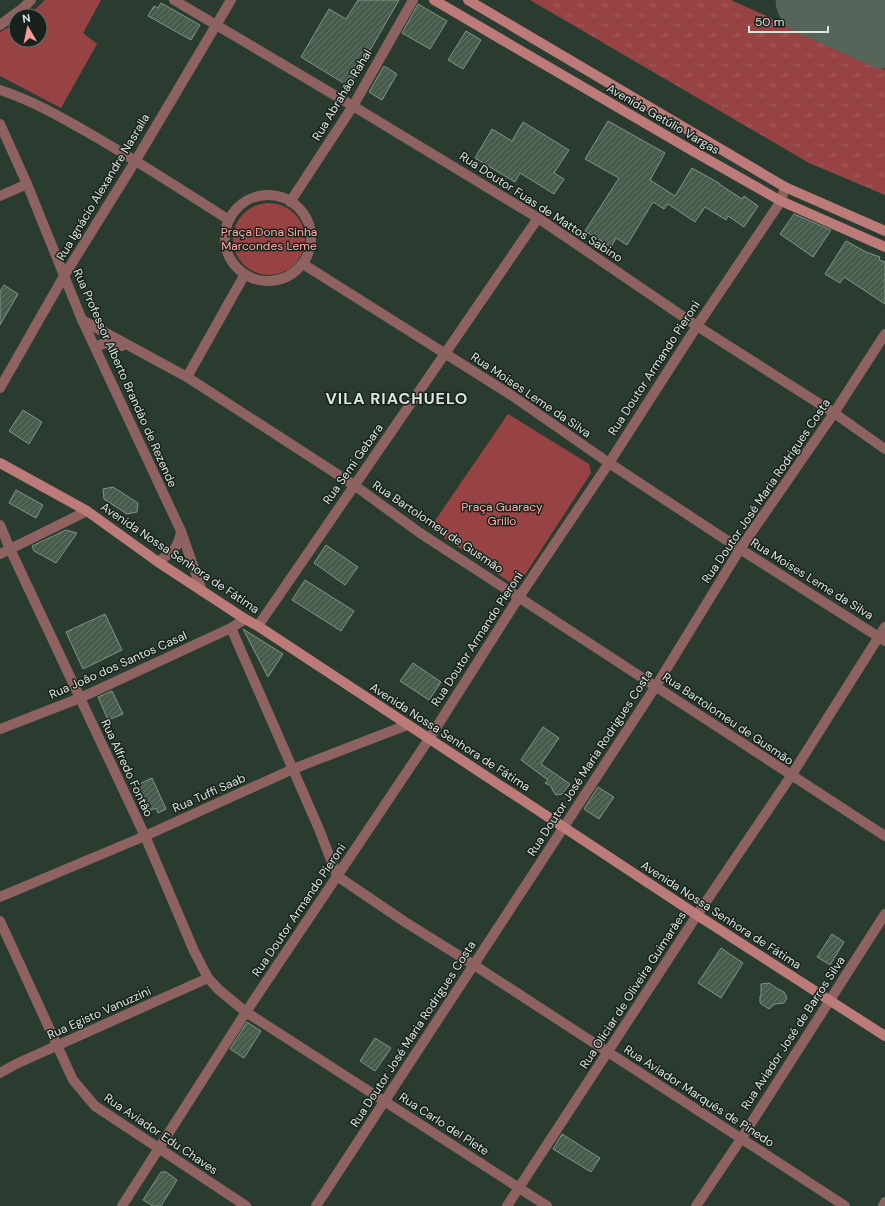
<svg xmlns="http://www.w3.org/2000/svg" width="885" height="1206" font-family="'DM Sans',sans-serif">
<defs>
<pattern id="grass-tufts" width="24" height="20" patternUnits="userSpaceOnUse"><rect width="24" height="20" fill="#974344"/><path d="M3 7l-1-3M5 7V3M7 7l1-3M15 17l-1-3M17 17v-4M19 17l1-3" fill="none" stroke="#a55e5f"/></pattern>
<pattern id="building-hatch" width="6" height="6" patternUnits="userSpaceOnUse"><rect width="6" height="6" fill="#485c4e"/><path d="M-1 1l2-2M0 6l6-6M5 7l2-2" fill="none" stroke="#627367"/></pattern>
</defs>
<rect width="100%" height="100%" fill="#293c2f"/>
<polygon fill="url(#grass-tufts)" points="530,0 731,0 885,70 885,195 809,163"/>
<g fill="#974344">
<polygon points="45,0 101,0 83,33 97,44 61,108 0,76 0,32 16,23 16,40 40,40 40,16 28,16"/>
<circle cx="269" cy="239" r="36"/>
<polygon points="508,414 589,464 591,473 517,587 430,528"/>
</g>
<g fill="none" stroke-linecap="round" stroke-linejoin="round">
<polyline stroke="#54665a" stroke-width="71" points="811,0 885,33"/>
</g>
<g fill="url(#building-hatch)" stroke="#809586">
<polygon points="358,0 399,0 351,83 345,84 301,57 329,9 346,19"/>
<polygon points="161,3 200,25 191,40 148,16 154,6 158,8"/>
<polygon points="418,4 447,21 430,49 402,33"/>
<polygon points="466,31 481,40 463,69 448,60"/>
<polygon points="384,66 397,74 382,100 369,92"/>
<polygon points="608,121 665,153 650,180 675,196 692,168 719,183 719,184 742,199 744,196 758,206 744,227 728,216 726,220 705,207 695,222 668,204 664,209 653,202 627,245 616,238 611,247 585,231 619,178 585,159"/>
<polygon points="523,122 569,150 554,173 564,179 554,194 520,173 515,182 475,158 492,129 512,141"/>
<polygon points="794,214 831,230 813,257 780,234"/>
<polygon points="846,241 866,252 880,257 879,260 885,262 885,304 844,277 840,283 825,274"/>
<polygon points="4,285 18,294 0,325 0,291"/>
<polygon points="23,410 42,422 29,444 9,431"/>
<polygon points="113,487 138,503 137,512 127,514 104,499 103,489"/>
<polygon points="16,490 43,505 36,518 9,503"/>
<polygon points="66,530 77,533 56,563 34,551 32,546"/>
<polygon points="326,545 358,567 345,585 314,563"/>
<polygon points="305,580 354,611 341,631 292,600"/>
<polygon points="105,614 122,650 83,669 66,632"/>
<polygon points="243,629 283,654 268,677"/>
<polygon points="413,663 441,682 429,700 400,681"/>
<polygon points="112,691 123,714 108,720 98,697"/>
<polygon points="543,727 559,738 541,764 570,784 562,794 556,795 553,791 551,786 545,783 548,780 521,760"/>
<polygon points="152,778 166,809 158,813 156,808 149,811 137,785"/>
<polygon points="598,787 614,797 599,819 584,809"/>
<polygon points="832,934 844,942 830,965 817,957"/>
<polygon points="721,948 743,963 721,998 698,983"/>
<polygon points="769,983 778,989 784,992 787,998 784,1003 775,1004 769,1009 760,1003 760,996 761,995 761,984"/>
<polygon points="247,1022 261,1031 244,1058 230,1049"/>
<polygon points="375,1038 391,1048 375,1071 360,1061"/>
<polygon points="562,1134 600,1158 591,1172 553,1149"/>
<polygon points="161,1172 166,1172 177,1180 161,1206 153,1206 143,1200"/>
</g>
<g fill="none" stroke-linecap="round" stroke-linejoin="round">
<g stroke="#8d6261" stroke-width="10">
<polyline points="174,0 353,106 538,218 697,326 834,413 885,449"/>
<polyline points="0,25 23,8 31,0"/>
<path d="M0,90C31,100 59,116 87,132C136,160 182,190 229,220"/>
<polyline points="0,124 27,184 82,320 181,531"/>
<circle cx="268" cy="238" r="43"/>
<polyline points="0,196 27,184"/>
<polyline points="290,202 353,106 413,0"/>
<polyline points="303,264 511,395 609,463 740,549 885,641"/>
<polyline points="82,320 187,377 354,485 420,533 885,836"/>
<polyline points="95,347 105,343 122,346"/>
<polyline points="187,377 245,274"/>
<polyline points="0,388 64,276 136,160 231,0"/>
<polyline points="0,525 10,549 145,836 194,951 208,978 219,990 246,1012 547,1206"/>
<polyline points="0,554 87,511"/>
<path d="M158,562C172,551 178,550 181,531L202,591"/>
<path d="M258,626C351,490 445,355 538,218"/>
<polyline points="231,628 319,829 337,876 405,922 474,965 845,1206"/>
<polyline points="0,729 80,698 231,628 245,619"/>
<polyline points="0,897 145,836 293,769 407,725"/>
<polyline points="0,921 73,1080 95,1106 246,1206"/>
<polyline points="0,1073 16,1064 208,978"/>
<polyline points="122,1206 246,1012 429,739 519,597 609,463 697,326 781,201 785,187"/>
<polyline points="316,1206 656,686 740,549 834,413 885,334"/>
<polyline points="507,1206 697,915 791,776 885,627"/>
<polyline points="696,1206 741,1139 885,914"/>
<polyline points="883,1206 885,1202"/>
</g>
<g stroke="#bc7a78" stroke-width="10">
<polyline points="434,0 691,150 781,201 885,247"/>
<polyline points="468,0 785,187 885,231"/>
<polyline points="0,463 87,511 158,562 245,619 258,626 697,915 885,1036"/>
</g>
</g>
<g text-anchor="middle" stroke-width="3" stroke-linejoin="round" paint-order="stroke">
<g font-size="12" fill="#dae5dd" stroke="#18211b">
<text transform="translate(342 95) rotate(-59)" y="4">Rua Abrahão Rahal</text>
<text transform="translate(663 119) rotate(30)" y="4">Avenida Getúlio Vargas</text>
<text transform="translate(103 187) rotate(-59)" y="4">Rua Ignácio Alexandre Nasralla</text>
<text transform="translate(541 207) rotate(33)" y="4">Rua Doutor Fuas de Mattos Sabino</text>
<text transform="translate(654 368) rotate(-57)" y="4">Rua Doutor Armando Pieroni</text>
<text transform="translate(125 378) rotate(66)" y="4">Rua Professor Alberto Brandão de Rezende</text>
<text transform="translate(531 395) rotate(34)" y="4">Rua Moises Leme da Silva</text>
<text transform="translate(353 464) rotate(-55)" y="4">Rua Semi Gebara</text>
<text transform="translate(766 491) rotate(-56)" y="4">Rua Doutor José Maria Rodrigues Costa</text>
<text transform="translate(438 527) rotate(34)" y="4">Rua Bartolomeu de Gusmão</text>
<text transform="translate(180 558) rotate(34)" y="4">Avenida Nossa Senhora de Fátima</text>
<text transform="translate(812 579) rotate(32)" y="4">Rua Moises Leme da Silva</text>
<text transform="translate(477 639) rotate(-57)" y="4">Rua Doutor Armando Pieroni</text>
<text transform="translate(118 665) rotate(-24)" y="4">Rua João dos Santos Casal</text>
<text transform="translate(728 719) rotate(34)" y="4">Rua Bartolomeu de Gusmão</text>
<text transform="translate(450 737) rotate(33)" y="4">Avenida Nossa Senhora de Fátima</text>
<text transform="translate(590 763) rotate(-57)" y="4">Rua Doutor José Maria Rodrigues Costa</text>
<text transform="translate(127 768) rotate(65)" y="4">Rua Alfredo Fontão</text>
<text transform="translate(209 793) rotate(-24)" y="4">Rua Tuffi Saab</text>
<text transform="translate(299 910) rotate(-56)" y="4">Rua Doutor Armando Pieroni</text>
<text transform="translate(721 915) rotate(33)" y="4">Avenida Nossa Senhora de Fátima</text>
<text transform="translate(633 990) rotate(-57)" y="4">Rua Oliciar de Oliveira Guimarães</text>
<text transform="translate(99 1013) rotate(-24)" y="4">Rua Egisto Vanuzzini</text>
<text transform="translate(793 1033) rotate(-57)" y="4">Rua Aviador José de Barros Silva</text>
<text transform="translate(413 1034) rotate(-57)" y="4">Rua Doutor José Maria Rodrigues Costa</text>
<text transform="translate(699 1096) rotate(33)" y="4">Rua Aviador Marquês de Pinedo</text>
<text transform="translate(444 1124) rotate(33)" y="4">Rua Carlo del Plete</text>
<text transform="translate(161 1134) rotate(34)" y="4">Rua Aviador Edu Chaves</text>
</g>
<g font-size="12" fill="#fdafac" stroke="#18211b">
<text x="269" y="236">Praça Dona Sinha<tspan x="269" dy="14">Marcondes Leme</tspan></text>
<text x="502" y="511">Praça Guaracy<tspan x="502" dy="14">Grillo</tspan></text>
</g>
<g font-size="16" font-weight="bold" letter-spacing="1" fill="#dae5dd" stroke="#18211b">
<text x="397" y="404">VILA RIACHUELO</text>
</g>
</g>
<g transform="translate(28 28) rotate(351)"><circle r="19" fill="#18211b" stroke="#666f69"/>
<path d="M0-3L7 15L0 10L-7 15Z" fill="#f59b99"/>
<text y="-6" font-size="11" font-weight="bold" text-anchor="middle" fill="#dae5dd">N</text>
</g>
<path d="M749 26v6h79v-6" fill="none" stroke="#dae5dd" stroke-width="2"/>
<text x="755" y="26" font-size="12" fill="#dae5dd" stroke="#18211b" stroke-width="3" paint-order="stroke">50 m</text>
</svg>
